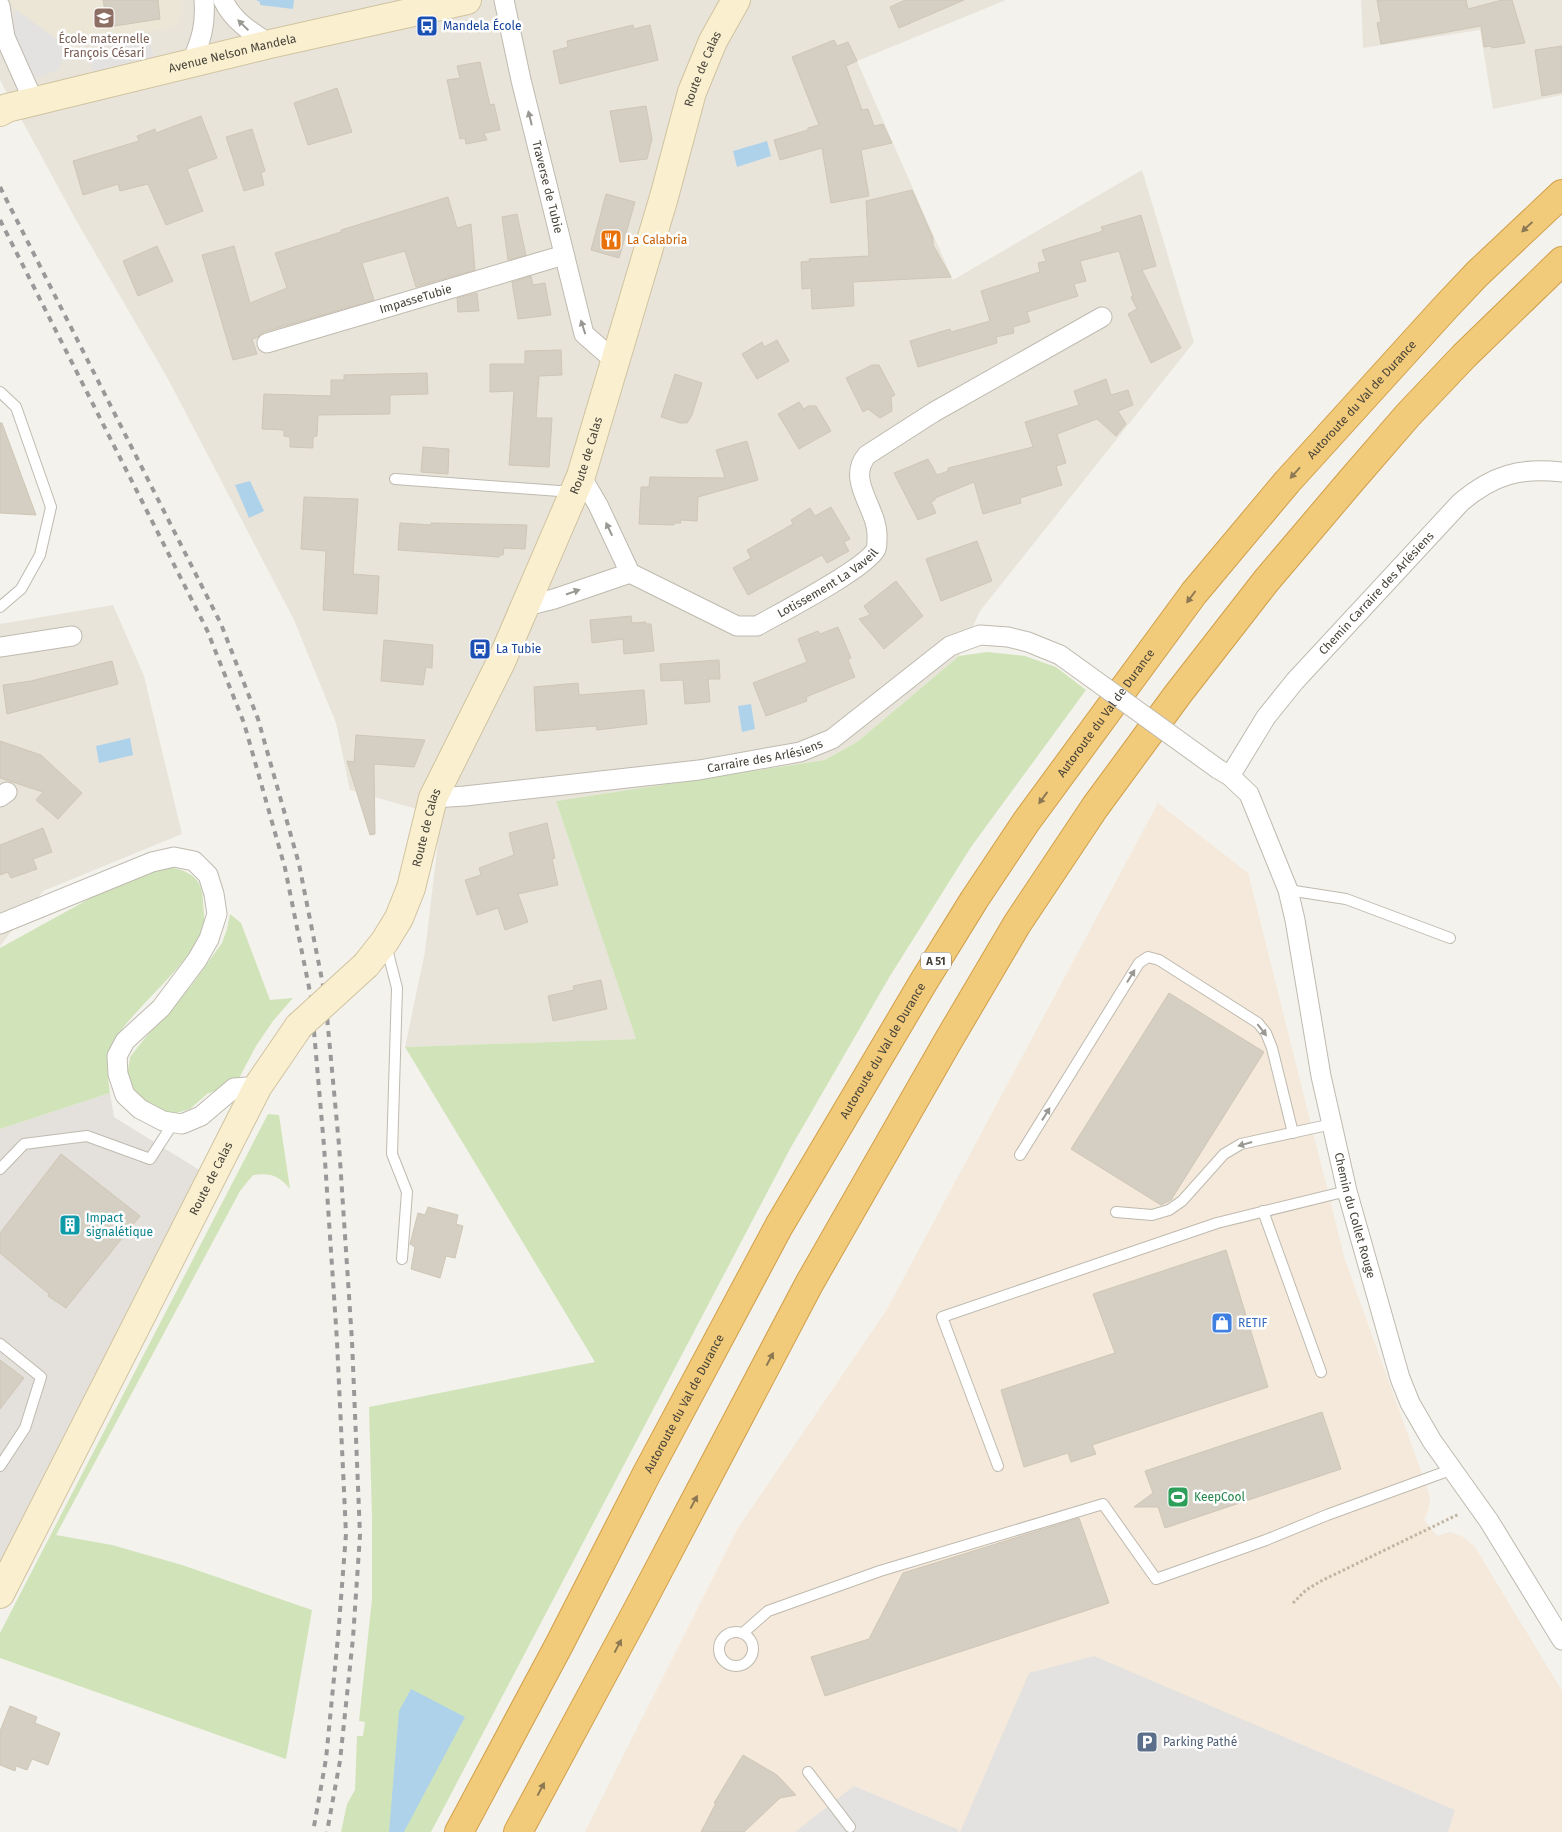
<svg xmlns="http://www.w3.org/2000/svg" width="1562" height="1832" font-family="'Fira Sans',sans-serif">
<rect width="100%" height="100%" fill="#f4f2ec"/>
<g fill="#e8e4da">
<polygon points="0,0 1006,0 857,61 953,280 1142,170 1194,342 980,611 959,656 857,742 823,760 556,801 636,1039 405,1047 425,952 441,816 350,790 336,723 294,620 168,379 76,220 0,80"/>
<polygon points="1361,0 1562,0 1562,95 1493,109 1480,30 1363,48"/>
<polygon points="113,605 144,676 182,834 43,891 0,946 0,624"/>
</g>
<polygon fill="#f4e9da" points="1158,803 1248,873 1345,1260 1430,1496 1429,1508 1424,1520 1437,1536 1450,1532 1463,1537 1475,1547 1562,1691 1562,1832 585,1832 738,1528 886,1311"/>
<polygon fill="#e4e1dd" points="110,1093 114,1117 201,1171 0,1563 0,1129"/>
<polygon fill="#ece6d7" points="7,0 180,0 181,9 178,26 70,48 16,10"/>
<g fill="#d1e4b9">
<polygon points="987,652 1025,656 1056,667 1086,690 971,847 890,976 790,1149 431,1832 341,1832 347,1804 355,1790 357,1736 363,1736 365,1722 359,1721 372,1599 372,1517 369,1407 595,1362 405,1047 636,1039 556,801 824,760 857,742 959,656"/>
<path d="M169,867C189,871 202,877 203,900C203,908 205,916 204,923C198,958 138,1004 118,1035C104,1055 107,1070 110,1093L0,1129V948L118,883Z"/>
<polygon points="230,914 241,923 270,1000 293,998 273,1021 256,1046 237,1082 207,1094 190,1109 170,1115 136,1098 127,1077 130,1057 145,1038 191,986 222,943 227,929"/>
<path d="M268,1114L279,1115L290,1189C278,1175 271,1173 253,1175L240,1191L56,1535L112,1545L182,1565L312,1610L286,1759L0,1658V1633Z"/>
</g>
<g fill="#e4e2e0">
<polygon points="16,10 68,47 58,70 25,82 5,37"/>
<polygon points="149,39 157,71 96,86 88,52"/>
<polygon points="1094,1656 1455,1810 1448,1832 960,1832 1029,1673"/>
<polygon points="854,1786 959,1830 958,1832 795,1832"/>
</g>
<g fill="#afd2eb">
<polygon points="256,0 294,0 293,9 260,5 260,2"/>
<polygon points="767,141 771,156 737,167 733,151"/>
<polygon points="250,481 264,511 249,518 235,485"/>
<polygon points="751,704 755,729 742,732 738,706"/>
<polygon points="130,738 133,755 99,763 96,746"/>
<polygon points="411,1689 465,1717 404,1832 389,1832 399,1711"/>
</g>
<g fill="#d5cec2" stroke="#cfc6b6">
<polygon points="103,0 158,0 160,19 108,27"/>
<polygon points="905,0 964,0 899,28 890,7"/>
<polygon points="1377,0 1466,0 1468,9 1502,0 1512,0 1525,43 1492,48 1491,46 1484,47 1481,26 1381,44 1377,23 1381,22"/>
<polygon points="633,25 634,29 650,25 658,60 560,84 553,51 568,47 567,41"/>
<polygon points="834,40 837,46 848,42 857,61 846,66 862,110 868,109 874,126 883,124 892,143 861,150 869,196 831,203 822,148 780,160 774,140 808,130 808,128 819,125 792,57"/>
<polygon points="1562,46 1562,92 1542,96 1535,50"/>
<polygon points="480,62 490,105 494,104 500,130 484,133 487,140 466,144 465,138 460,139 447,80 460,78 457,66"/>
<polygon points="337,88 352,132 308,145 294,103"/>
<polygon points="646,106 652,139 647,159 620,162 610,111"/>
<polygon points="201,116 217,158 187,169 203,211 166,225 148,184 120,191 118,184 83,195 73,161 139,141 137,136 155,129 156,133"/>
<polygon points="252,129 265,171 261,173 264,185 244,191 226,137"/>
<polygon points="912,190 933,238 933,245 951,277 853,282 854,306 812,309 811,288 802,289 801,262 810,261 809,259 869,256 866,201"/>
<polygon points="606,194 635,202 619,258 591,250"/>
<polygon points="448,197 457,228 471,224 475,270 416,287 405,251 362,263 374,300 264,332 258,337 252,339 257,354 233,360 202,255 234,246 250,303 287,288 275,253 341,232 341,230"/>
<polygon points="517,214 526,255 508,260 502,217"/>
<polygon points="1141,215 1156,266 1142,270 1181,348 1151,363 1128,314 1137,309 1131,297 1133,296 1119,251 1080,261 1086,281 1074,284 1078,296 1027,312 1030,322 1013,327 1014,333 996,337 997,343 918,367 910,341 950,329 951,332 990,321 981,291 1040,272 1038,263 1046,261 1042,250 1103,231 1101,227"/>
<polygon points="157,246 173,281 138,296 123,261"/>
<polygon points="531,276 533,285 545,283 551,315 518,319 512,282"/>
<polygon points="477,293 479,311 458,312 457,298"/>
<polygon points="777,340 789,361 757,379 742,354 762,342 764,347"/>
<polygon points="561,350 562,375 539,376 536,418 552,418 549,467 509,465 514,391 490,392 490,364 525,364 525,351"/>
<polygon points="872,365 879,365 895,395 891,397 892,411 880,418 868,409 863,412 846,378"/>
<polygon points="427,373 428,394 390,395 390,414 318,415 317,436 313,437 313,448 290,447 290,437 284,436 284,430 262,429 264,394 331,396 331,380 344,380 344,375"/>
<polygon points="675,374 702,383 692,415 687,423 680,423 661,417"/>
<polygon points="1106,379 1111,395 1128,390 1133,405 1118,411 1126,424 1116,436 1097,419 1057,434 1066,463 1056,466 1062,485 1020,498 1021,503 983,514 974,482 935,498 935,500 931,502 936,513 918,520 894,473 928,459 937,475 948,471 948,468 1033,447 1025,422 1079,405 1074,391"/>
<polygon points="799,402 804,409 808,406 816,406 831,431 799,449 778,414"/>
<polygon points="0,423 2,423 36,515 0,513"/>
<polygon points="747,441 758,480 698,497 697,521 680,520 681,523 674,523 674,525 639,524 641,487 649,487 650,477 725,478 716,450"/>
<polygon points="423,447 449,449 448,474 421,472"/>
<polygon points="304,497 358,499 353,574 379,576 377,614 323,610 326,551 301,549"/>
<polygon points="831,507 850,539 844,542 849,551 827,563 822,555 748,595 733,568 751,558 747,550 793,524 791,520 810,508 815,516"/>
<polygon points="400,523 431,525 431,523 527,525 525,549 504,548 503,555 500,555 499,557 398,550"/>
<polygon points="977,541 992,581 941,601 926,559"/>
<polygon points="896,581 923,616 884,649 859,619 870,615 864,606"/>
<polygon points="631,616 632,623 646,622 646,624 651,624 654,651 624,654 623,639 592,643 590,620"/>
<polygon points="838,627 851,658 848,660 855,677 806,697 807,701 766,716 753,683 807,662 798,639 818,631 820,634"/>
<polygon points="384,640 433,645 432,668 426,667 423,685 381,681"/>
<polygon points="719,660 720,679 708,679 710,702 685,704 683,680 661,681 660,664"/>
<polygon points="112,661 118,684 7,714 3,685 31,681"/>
<polygon points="578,683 579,695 644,690 647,724 597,730 596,726 536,731 534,687"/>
<polygon points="356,735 425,740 414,767 374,764 375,834 370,835 347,761 354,762"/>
<polygon points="0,741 41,755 82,793 58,819 36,800 43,792 0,778"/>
<polygon points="547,823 555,858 552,859 558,885 518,894 528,922 505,930 498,908 477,915 465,880 481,875 479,868 514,855 509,833"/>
<polygon points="43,828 52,852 33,859 37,869 11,878 8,872 0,875 0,845"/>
<polygon points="601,980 607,1009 553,1021 548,996 574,990 573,986"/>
<polygon points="1169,993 1264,1052 1171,1200 1161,1205 1071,1149"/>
<polygon points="61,1154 140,1216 66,1308 48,1296 49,1294 0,1253 0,1233"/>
<polygon points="428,1207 458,1215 456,1224 463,1226 455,1258 446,1256 440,1278 411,1269 415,1247 410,1244 418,1213 425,1215"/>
<polygon points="1226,1250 1268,1387 1092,1445 1096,1454 1071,1462 1068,1453 1024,1467 1001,1390 1115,1353 1093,1294"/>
<polygon points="0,1360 24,1378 0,1409"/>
<polygon points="1322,1412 1341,1469 1165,1528 1158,1507 1134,1507 1153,1493 1145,1471"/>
<polygon points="1079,1518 1109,1603 825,1696 811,1657 869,1639 903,1573"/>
<polygon points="10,1706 37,1717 35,1723 60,1733 48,1765 32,1759 27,1770 16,1766 15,1771 0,1765 0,1731"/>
<polygon points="743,1755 777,1775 796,1795 780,1798 744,1832 701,1832 716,1803 714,1803"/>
</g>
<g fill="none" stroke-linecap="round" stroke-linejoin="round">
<g stroke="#bfbaaf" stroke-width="12">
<g id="lane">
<polyline points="0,392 16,407 51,507 40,555 21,589 0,607"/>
<polyline points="395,479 573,492"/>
<polyline points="1288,890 1346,899 1450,938"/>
<polyline points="386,945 397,988 392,1154 407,1192 402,1259"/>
<polyline points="1020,1155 1139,963 1148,957 1159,960 1258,1023 1266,1033 1272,1048 1293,1133"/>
<polyline points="0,1169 24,1144 87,1136 150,1159 174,1122"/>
<polyline points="1263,1211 1321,1372"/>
<polyline points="1116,1212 1152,1215 1169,1210 1182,1201 1224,1154 1241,1144 1332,1124"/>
<polyline points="0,1344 41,1377 25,1428 0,1466"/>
<polyline points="998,1466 942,1317 1217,1223 1347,1191"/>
<circle cx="736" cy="1649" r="17"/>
<polyline points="743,1633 768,1611 880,1571 1103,1504 1156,1579 1266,1540 1327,1515 1453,1469"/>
<polyline points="808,1772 850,1827"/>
</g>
</g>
<g stroke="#bfbaaf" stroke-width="21">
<g id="street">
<path d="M223,0C233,21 251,32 270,44"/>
<path id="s1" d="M504,0L521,80L584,334L615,361"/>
<polyline points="0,6 5,37 34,102"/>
<path d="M191,63C201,41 206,25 204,0"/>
<path id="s2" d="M267,343L564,255"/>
<path id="s3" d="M581,476L598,505L630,573L737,626H757C780,613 867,568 876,549C877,546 877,541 877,538C879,509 845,481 867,455L934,412L1102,317"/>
<polyline points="526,606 554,599 630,573"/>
<polyline points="0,647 72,636"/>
<path id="s4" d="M1218,769L1230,776L1249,794L1288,890L1295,920L1321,1076L1347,1191L1400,1378L1410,1403L1432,1441L1489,1521L1562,1640"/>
<path id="s5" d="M1230,776L1266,717L1295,681L1461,502C1493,475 1521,467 1562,472"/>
<polyline points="0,797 7,792"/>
<path id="s6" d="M433,798L465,796L699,770L800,752L832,739L950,646L980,635L1008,637L1028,642L1060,655"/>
<polyline points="0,924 152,862 174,857 194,861 208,875 214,894 217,914 209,939 197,960 161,1008 125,1041 117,1056 118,1074 125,1095 140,1109 163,1121 182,1124 201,1116 234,1088 258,1086"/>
</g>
</g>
<g stroke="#d0c3a0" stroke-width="30">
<g id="secondary">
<path id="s7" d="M0,112L7,108L270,44L467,0"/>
<path id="s8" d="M366,965L385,941L399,918L411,888L433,798L501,662L581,476L664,197L692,92L713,41L736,0"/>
<path id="s9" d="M0,1594L258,1086L299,1026"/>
</g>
</g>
<g stroke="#d09f4a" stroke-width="30">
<g id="highway">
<path id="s10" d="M459,1832L559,1645L646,1475L779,1226L924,981L974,900L1026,822L1194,593L1287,482L1444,309L1477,274L1562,194"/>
<polyline points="518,1832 638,1609 809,1284 948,1041 1017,924 1095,807 1178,694 1266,581 1350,482 1408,415 1464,356 1562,261"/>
</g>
</g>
<polyline stroke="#c0b5a2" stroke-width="3" stroke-dasharray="2.5 2.5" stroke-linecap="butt" points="1293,1603 1306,1590 1321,1581 1459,1514"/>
<use href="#lane" stroke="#fff" stroke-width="10"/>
<use href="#street" stroke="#fff" stroke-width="19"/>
<use href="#secondary" stroke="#faf0d0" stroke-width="28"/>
<use href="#highway" stroke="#f1ca7a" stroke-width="28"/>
<g stroke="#999" stroke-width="4" stroke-dasharray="6 6" stroke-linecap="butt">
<polyline points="0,187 221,624 258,719 299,864 325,995 339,1145 352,1341 360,1535 353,1638 340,1761 327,1832"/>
<polyline points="0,220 207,630 244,723 285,868 311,997 324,1146 337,1341 346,1534 338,1637 326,1759 313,1832"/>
</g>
<g stroke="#bfbaaf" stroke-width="21" stroke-linecap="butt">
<polyline id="street-bridge" points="1060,655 1218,769"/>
</g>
<g stroke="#d0c3a0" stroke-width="30" stroke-linecap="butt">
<polyline id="secondary-bridge" points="299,1026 366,965"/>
</g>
<use href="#street-bridge" stroke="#fff" stroke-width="19"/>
<use href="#secondary-bridge" stroke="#faf0d0" stroke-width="28"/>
</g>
<defs><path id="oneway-solid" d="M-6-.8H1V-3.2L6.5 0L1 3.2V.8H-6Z" transform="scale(1.25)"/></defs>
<g fill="#9a9893">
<use href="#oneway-solid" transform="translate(243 25) rotate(-136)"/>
<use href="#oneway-solid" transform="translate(530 118) rotate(-104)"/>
<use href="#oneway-solid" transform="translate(583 327) rotate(-108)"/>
<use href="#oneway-solid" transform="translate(609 529) rotate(-115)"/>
<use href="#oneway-solid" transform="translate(573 592) rotate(-19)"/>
<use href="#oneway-solid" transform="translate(1131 976) rotate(-58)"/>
<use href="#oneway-solid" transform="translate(1262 1030) rotate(52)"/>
<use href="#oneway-solid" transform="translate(1046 1114) rotate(-58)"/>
<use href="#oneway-solid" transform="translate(1245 1144) rotate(164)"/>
</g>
<g fill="#8c7954">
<use href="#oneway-solid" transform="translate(1527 227) rotate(137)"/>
<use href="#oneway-solid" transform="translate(1295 473) rotate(132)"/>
<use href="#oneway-solid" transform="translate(1191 597) rotate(127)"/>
<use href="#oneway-solid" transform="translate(1043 798) rotate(126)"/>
<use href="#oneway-solid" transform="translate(770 1359) rotate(-62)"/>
<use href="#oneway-solid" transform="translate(694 1502) rotate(-62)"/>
<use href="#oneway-solid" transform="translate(618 1646) rotate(-62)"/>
<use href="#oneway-solid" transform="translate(541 1789) rotate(-62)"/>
</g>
<defs>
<g id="school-square" transform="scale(1.125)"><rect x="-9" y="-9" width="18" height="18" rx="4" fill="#8d6e63" stroke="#fff"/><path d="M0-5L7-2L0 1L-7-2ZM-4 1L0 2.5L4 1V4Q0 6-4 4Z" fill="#fff"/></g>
<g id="bus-square" transform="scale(1.125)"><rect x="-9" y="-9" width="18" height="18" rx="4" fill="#1a4fb4" stroke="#fff"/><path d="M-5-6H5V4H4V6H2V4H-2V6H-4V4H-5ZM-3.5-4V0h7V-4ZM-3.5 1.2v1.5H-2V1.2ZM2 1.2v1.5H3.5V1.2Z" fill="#fff"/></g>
<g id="restaurant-square" transform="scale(1.125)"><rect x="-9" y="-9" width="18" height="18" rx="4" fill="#e8710a" stroke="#fff"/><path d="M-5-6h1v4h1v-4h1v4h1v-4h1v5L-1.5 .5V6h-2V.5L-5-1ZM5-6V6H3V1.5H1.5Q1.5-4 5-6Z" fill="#fff"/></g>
<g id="building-square" transform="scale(1.125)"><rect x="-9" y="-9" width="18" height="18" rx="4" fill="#0f9aa8" stroke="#fff"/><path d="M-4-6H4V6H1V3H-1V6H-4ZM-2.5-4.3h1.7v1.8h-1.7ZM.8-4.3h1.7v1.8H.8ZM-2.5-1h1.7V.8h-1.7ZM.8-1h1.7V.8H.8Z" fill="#fff"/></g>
<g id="shop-square" transform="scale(1.125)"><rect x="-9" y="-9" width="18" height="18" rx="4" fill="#3f7fe0" stroke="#fff"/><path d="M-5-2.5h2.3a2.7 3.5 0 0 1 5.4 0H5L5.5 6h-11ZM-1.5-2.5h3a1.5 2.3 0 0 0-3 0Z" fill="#fff"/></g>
<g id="stadium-square" transform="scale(1.125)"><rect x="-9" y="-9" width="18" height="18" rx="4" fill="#2e9e5b" stroke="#fff"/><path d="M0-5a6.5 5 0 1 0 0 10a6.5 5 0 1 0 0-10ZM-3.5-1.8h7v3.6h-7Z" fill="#fff"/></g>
<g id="parking-square" transform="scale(1.125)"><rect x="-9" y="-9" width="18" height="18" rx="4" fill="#5c6f8a" stroke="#fff"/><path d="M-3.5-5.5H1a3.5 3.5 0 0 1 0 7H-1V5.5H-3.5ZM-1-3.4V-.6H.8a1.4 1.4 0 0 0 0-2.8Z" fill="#fff"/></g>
</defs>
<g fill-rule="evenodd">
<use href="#school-square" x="104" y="18"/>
<use href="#bus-square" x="427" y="26"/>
<use href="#restaurant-square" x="611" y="240"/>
<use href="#bus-square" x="480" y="649"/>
<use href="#building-square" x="70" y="1225"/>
<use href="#shop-square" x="1222" y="1323"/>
<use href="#stadium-square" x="1178" y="1497"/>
<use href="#parking-square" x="1147" y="1742"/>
</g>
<g text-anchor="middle" stroke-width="5" stroke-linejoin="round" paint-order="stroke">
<rect fill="#fff" stroke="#7f7b75" stroke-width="1" x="921" y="952.5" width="30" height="17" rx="4"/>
<g font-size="11" font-weight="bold" fill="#48433a">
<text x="936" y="965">A 51</text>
</g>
<g font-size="12" fill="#164399" stroke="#fff" text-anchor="start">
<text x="443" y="30">Mandela École</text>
<text x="496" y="653">La Tubie</text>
</g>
<g font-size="12" fill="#785e54" stroke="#fff">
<text x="104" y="43">École maternelle<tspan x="104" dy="14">François Césari</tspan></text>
</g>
<g font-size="12" fill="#48433a" stroke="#fff">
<text dy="4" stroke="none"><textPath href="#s7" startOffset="240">Avenue Nelson Mandela</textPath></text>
<text dy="4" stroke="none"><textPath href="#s8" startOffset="962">Route de Calas</textPath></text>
<text dy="4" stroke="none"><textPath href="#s1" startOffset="192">Traverse de Tubie</textPath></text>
<text dy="4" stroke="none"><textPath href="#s2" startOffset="155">ImpasseTubie</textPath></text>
<text dy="4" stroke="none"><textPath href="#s10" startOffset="1699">Autoroute du Val de Durance</textPath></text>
<text dy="4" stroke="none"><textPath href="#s8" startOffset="558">Route de Calas</textPath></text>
<text dy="4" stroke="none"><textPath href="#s3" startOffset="331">Lotissement La Vaveil</textPath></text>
<text dy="4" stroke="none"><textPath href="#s5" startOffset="235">Chemin Carraire des Arlésiens</textPath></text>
<text dy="4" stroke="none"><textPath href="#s10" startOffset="1294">Autoroute du Val de Durance</textPath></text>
<text dy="4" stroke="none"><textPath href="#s6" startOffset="335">Carraire des Arlésiens</textPath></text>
<text dy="4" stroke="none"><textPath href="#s8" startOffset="152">Route de Calas</textPath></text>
<text dy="4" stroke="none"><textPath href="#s10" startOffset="889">Autoroute du Val de Durance</textPath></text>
<text dy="4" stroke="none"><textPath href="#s9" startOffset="466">Route de Calas</textPath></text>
<text dy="4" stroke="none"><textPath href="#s4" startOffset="476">Chemin du Collet Rouge</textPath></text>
<text dy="4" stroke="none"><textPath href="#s10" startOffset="484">Autoroute du Val de Durance</textPath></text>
</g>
<g font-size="12" fill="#c56008" stroke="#fff" text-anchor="start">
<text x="627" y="244">La Calabria</text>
</g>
<g font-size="12" fill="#0d838f" stroke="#fff" text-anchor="start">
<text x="86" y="1222">Impact<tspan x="86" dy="14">signalétique</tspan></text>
</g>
<g font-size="12" fill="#366cbe" stroke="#fff" text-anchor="start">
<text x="1238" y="1327">RETIF</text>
</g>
<g font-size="12" fill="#27864d" stroke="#fff" text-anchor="start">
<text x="1194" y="1501">KeepCool</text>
</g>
<g font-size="12" fill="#4e5e75" stroke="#fff" text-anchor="start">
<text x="1163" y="1746">Parking Pathé</text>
</g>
</g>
</svg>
